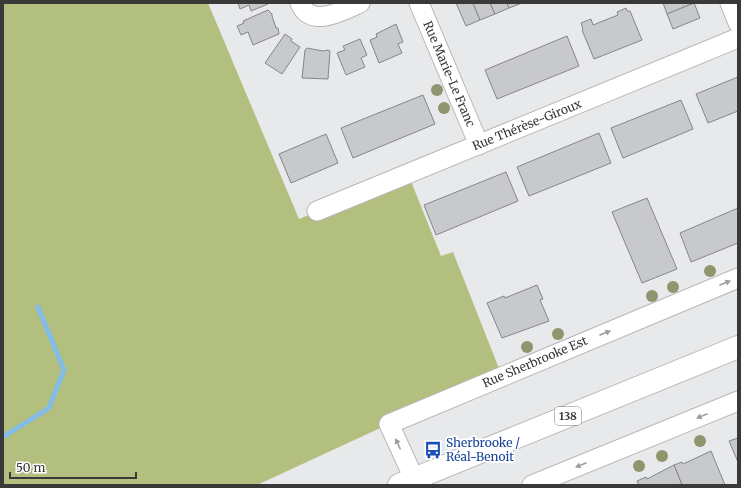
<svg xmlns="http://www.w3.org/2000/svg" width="741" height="488" font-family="Merriweather,serif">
<rect width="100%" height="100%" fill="#e8e9eb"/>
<polygon fill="#b3bf7f" points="3,3 208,3 299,219 408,174 441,256 453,252 502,376 389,424 257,485 3,485"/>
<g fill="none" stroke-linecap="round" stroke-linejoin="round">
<polyline stroke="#84bce8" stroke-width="5" points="3,437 49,408 64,370 38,307"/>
</g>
<g fill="#c8c9cb" stroke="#858688">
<polygon points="238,3 268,3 268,4 251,11 249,5 240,9"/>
<polygon points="456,3 473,3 480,20 466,26"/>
<polygon points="473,3 490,3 495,14 480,20"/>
<polygon points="490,3 507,3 509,8 495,14"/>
<polygon points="507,3 522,3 509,8"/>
<polygon points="663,3 694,3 667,14"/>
<polygon points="694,3 700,18 673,29 667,14"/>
<polygon points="626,8 627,11 630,11 642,40 594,59 582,30 583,29 581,23 591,19 593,25 618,15 617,12"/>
<polygon points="268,10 272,14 272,16 276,28 278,28 279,34 253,45 248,32 241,35 237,26 244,23 243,21"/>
<polygon points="396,24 403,42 398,44 402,53 379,63 370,40 377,37 376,34"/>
<polygon points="285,34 292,39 291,41 300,47 282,74 265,63"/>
<polygon points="567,36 579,66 497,99 485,70"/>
<polygon points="360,39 367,55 361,58 365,67 346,75 337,53 345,50 343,46"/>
<polygon points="307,48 323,51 328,50 330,51 328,79 302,78 305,50"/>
<polygon points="738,77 738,111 708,123 696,94"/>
<polygon points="423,95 435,124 353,158 341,128"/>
<polygon points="681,100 693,129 623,158 611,128"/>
<polygon points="599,133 611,163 529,196 517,167"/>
<polygon points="326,134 338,163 291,183 279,154"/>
<polygon points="506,172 518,201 436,235 424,205"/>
<polygon points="647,198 677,269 642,283 612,212"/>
<polygon points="738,208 738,243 691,262 680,233"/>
<polygon points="537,285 543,299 540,300 549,321 502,338 487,303 504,296 505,298"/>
<polygon points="738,438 738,462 729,441"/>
<polygon points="711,451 725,485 682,485 674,465 682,462 683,464"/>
<polygon points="674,465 682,485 639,485 637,481 646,477 647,479"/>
</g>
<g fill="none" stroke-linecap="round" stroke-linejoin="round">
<g stroke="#b7b8ba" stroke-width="21">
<g id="minor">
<path d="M300,3C311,29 342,11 360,3"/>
<polyline points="419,3 479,145"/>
<polyline points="730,3 738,23"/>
<polyline points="317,211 738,38"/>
<polyline points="417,485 389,424 738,278"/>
<polyline points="532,485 738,401"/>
</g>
</g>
<g stroke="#b7b8ba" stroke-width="24">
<polyline id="primary" points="399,485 738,347"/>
</g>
<use href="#minor" stroke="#fff" stroke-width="19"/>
<use href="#primary" stroke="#fff" stroke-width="22"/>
</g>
<g fill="#8f956c">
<circle cx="437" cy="90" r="6"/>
<circle cx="444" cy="108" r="6"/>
<circle cx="710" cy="271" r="6"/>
<circle cx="673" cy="287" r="6"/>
<circle cx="652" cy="296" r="6"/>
<circle cx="558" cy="334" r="6"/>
<circle cx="527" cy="347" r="6"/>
<circle cx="700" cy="441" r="6"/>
<circle cx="662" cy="456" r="6"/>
<circle cx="639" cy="466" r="6"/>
</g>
<defs><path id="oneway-solid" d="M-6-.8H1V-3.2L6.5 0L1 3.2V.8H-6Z"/></defs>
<g fill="#9c9c9c">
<use href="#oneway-solid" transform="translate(725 283) rotate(-23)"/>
<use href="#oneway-solid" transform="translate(605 333) rotate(-23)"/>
<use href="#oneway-solid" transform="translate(702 416) rotate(158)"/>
<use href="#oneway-solid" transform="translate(398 444) rotate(-114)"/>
<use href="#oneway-solid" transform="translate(581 465) rotate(158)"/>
</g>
<defs>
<g id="bus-bare" transform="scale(1.38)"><path d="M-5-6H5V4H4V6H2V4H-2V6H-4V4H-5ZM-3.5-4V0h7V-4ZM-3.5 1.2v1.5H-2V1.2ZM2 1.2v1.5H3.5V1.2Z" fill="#1a4fb4" stroke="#fff" stroke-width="2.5" paint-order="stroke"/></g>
</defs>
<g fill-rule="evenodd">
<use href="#bus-bare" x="433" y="450"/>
</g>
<g text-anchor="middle" stroke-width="3.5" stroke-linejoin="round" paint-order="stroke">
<rect fill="#fff" stroke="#747475" stroke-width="1" x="555" y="407" width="26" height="18" rx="3"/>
<g font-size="11" font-weight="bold" fill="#39393a">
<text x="568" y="420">138</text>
</g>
<g font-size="12" fill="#39393a" stroke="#fff">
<text transform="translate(449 74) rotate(67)" y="4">Rue Marie-Le Franc</text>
<text transform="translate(527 125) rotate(-22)" y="4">Rue Thérèse-Giroux</text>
<text transform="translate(535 362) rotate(-23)" y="4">Rue Sherbrooke Est</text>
</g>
<g font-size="12" fill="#164399" stroke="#fff" text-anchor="start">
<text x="446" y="447">Sherbrooke /<tspan x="446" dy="14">Réal-Benoit</tspan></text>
</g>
</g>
<rect width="741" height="488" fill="none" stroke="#39393a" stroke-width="8"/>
<path d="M10 472v6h126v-6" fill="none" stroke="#39393a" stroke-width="2"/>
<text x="16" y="472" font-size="12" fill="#39393a" stroke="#ffffff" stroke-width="3" paint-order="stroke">50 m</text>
</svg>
